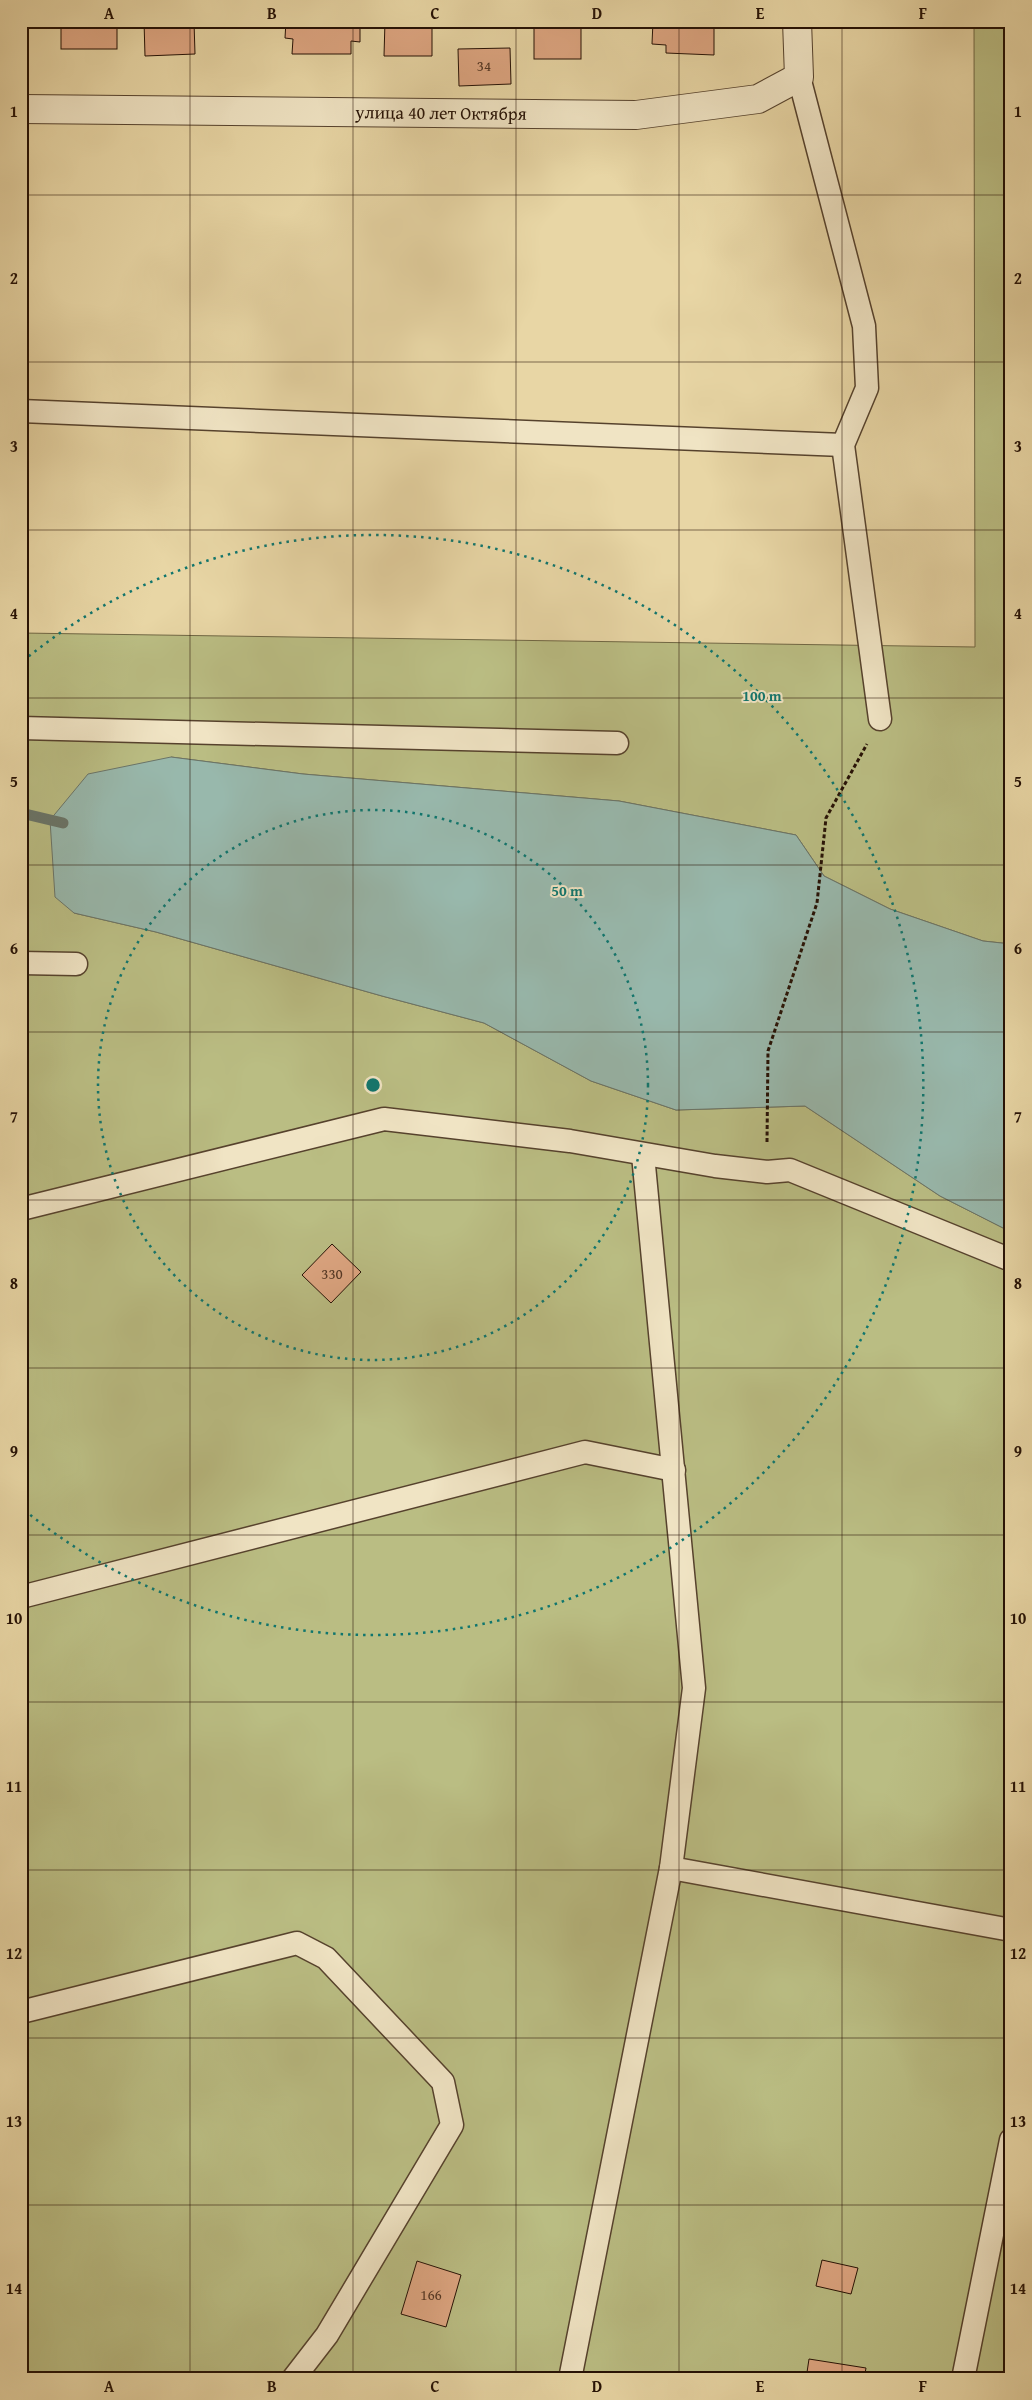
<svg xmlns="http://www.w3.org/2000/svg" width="1032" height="2400" font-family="'Gentium Book Plus',serif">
<rect width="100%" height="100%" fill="#e8d6a5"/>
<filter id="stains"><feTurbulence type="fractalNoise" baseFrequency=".004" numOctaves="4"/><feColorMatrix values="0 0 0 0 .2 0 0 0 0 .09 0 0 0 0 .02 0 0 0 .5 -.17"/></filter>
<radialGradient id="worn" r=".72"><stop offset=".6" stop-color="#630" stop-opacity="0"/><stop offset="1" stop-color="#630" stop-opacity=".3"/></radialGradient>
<polygon fill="#babd83" stroke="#706744" points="974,21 1011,21 1011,944 983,941 890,909 824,876 796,835 619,801 303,774 171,757 74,913 156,932 382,996 484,1023 591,1081 676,1110 805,1106 940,1196 1011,1232 1011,2379 21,2379 21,633 975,647"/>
<polygon fill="#98b8ac" stroke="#6a7569" points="171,757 303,774 619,801 796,835 824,876 890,909 983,941 1011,944 1011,1232 940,1196 805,1106 676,1110 591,1081 484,1023 382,996 156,932 74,913 55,897 50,820 88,774"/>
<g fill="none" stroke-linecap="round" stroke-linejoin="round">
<polyline stroke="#6a7569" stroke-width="11" points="21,813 63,823"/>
</g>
<g fill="#dea682" stroke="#251105">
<rect x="61" y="21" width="56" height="28"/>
<polygon points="144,21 208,21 208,22 194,22 195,54 145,56"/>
<polygon points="286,21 360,21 360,42 351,41 351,54 292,54 293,39 285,38"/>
<polygon points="385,21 432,21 432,56 384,56"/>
<rect x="534" y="21" width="47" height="38"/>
<polygon points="653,21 714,21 714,55 666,53 666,45 652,44"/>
<polygon points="510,48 511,84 459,86 458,49"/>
<polygon points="332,1244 361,1272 331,1303 302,1275"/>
<polygon points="822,2260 858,2268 851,2294 816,2286"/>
<polygon points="417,2261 461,2275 446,2327 401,2314"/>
<polygon points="809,2359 866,2368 864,2379 806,2379"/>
</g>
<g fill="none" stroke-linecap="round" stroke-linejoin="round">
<g stroke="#56422d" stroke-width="25">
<g id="service">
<polyline points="799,77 864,326 867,388 843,445 880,719"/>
<polyline points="21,411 843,445"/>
<polyline points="21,728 617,743"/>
<polyline points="21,963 76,964"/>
<polyline points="21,1209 384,1119 570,1141 715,1166 767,1172 790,1170 1011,1260"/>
<polyline points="21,1597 585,1452 674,1470"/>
<polyline points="671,1868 1011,1930"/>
<polyline points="21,2012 297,1943 326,1958 443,2082 452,2125 327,2335 293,2379"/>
<polyline points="570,2379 671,1868 694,1688 643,1155"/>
<polyline points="963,2379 1011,2140"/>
</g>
</g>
<g stroke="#56422d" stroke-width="30">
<g id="minor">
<path id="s1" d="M21,109L636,115L758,99L799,77L797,21"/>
</g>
</g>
<polyline stroke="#251105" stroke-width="3" stroke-dasharray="4 2.5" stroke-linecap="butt" points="767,1142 768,1051 817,903 826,818 867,744"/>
<use href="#service" stroke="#f0e4c4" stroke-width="22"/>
<use href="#minor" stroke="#f0e4c4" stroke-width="28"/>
</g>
<path fill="none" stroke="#251105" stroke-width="1" stroke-opacity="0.55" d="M190,21V2379M353,21V2379M516,21V2379M679,21V2379M842,21V2379M21,195H1011M21,362H1011M21,530H1011M21,698H1011M21,865H1011M21,1032H1011M21,1200H1011M21,1368H1011M21,1535H1011M21,1702H1011M21,1870H1011M21,2038H1011M21,2205H1011"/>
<g fill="none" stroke="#0f766e" stroke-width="2.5" stroke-dasharray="2.5 5">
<circle cx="373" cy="1085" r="275"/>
<path d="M23 661A550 550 0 1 1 23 1509"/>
</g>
<g text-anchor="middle" stroke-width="4" stroke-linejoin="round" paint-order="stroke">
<g font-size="15" fill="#533624">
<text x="484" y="71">34</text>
<text x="332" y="1279">330</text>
<text x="431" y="2300">166</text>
</g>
<g font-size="18" fill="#251105" stroke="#f0e4c4">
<text dy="6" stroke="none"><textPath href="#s1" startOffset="420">улица 40 лет Октября</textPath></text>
</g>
</g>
<circle cx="373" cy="1085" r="8" fill="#0f766e" stroke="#f0e4c4" stroke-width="2.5"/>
<g font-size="15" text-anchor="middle" font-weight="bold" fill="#0f766e" stroke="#f0e4c4" stroke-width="4" stroke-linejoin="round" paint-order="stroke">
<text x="762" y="701">100 m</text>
<text x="567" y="896">50 m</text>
</g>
<rect width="1032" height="2400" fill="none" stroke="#e8d6a5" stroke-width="55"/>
<rect x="28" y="28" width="976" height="2344" fill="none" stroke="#251105" stroke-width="2"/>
<g font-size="16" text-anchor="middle" font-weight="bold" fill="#251105">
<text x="109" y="19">A</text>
<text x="272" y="19">B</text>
<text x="435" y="19">C</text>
<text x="597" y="19">D</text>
<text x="760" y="19">E</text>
<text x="923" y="19">F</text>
<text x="14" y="117">1</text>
<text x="1018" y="117">1</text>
<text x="14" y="284">2</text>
<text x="1018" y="284">2</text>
<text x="14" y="452">3</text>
<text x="1018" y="452">3</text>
<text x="14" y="619">4</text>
<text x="1018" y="619">4</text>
<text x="14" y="787">5</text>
<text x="1018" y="787">5</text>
<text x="14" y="954">6</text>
<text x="1018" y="954">6</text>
<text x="14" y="1122">7</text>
<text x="1018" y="1122">7</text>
<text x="14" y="1289">8</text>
<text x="1018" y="1289">8</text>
<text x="14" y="1457">9</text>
<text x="1018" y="1457">9</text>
<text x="14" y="1624">10</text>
<text x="1018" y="1624">10</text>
<text x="14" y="1792">11</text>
<text x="1018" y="1792">11</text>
<text x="14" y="1959">12</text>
<text x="1018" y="1959">12</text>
<text x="14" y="2127">13</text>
<text x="1018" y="2127">13</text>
<text x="14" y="2294">14</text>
<text x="1018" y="2294">14</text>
<text x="109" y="2392">A</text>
<text x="272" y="2392">B</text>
<text x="435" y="2392">C</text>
<text x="597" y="2392">D</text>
<text x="760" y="2392">E</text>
<text x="923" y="2392">F</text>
</g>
<rect width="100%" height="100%" filter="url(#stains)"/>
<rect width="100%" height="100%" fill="url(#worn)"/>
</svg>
